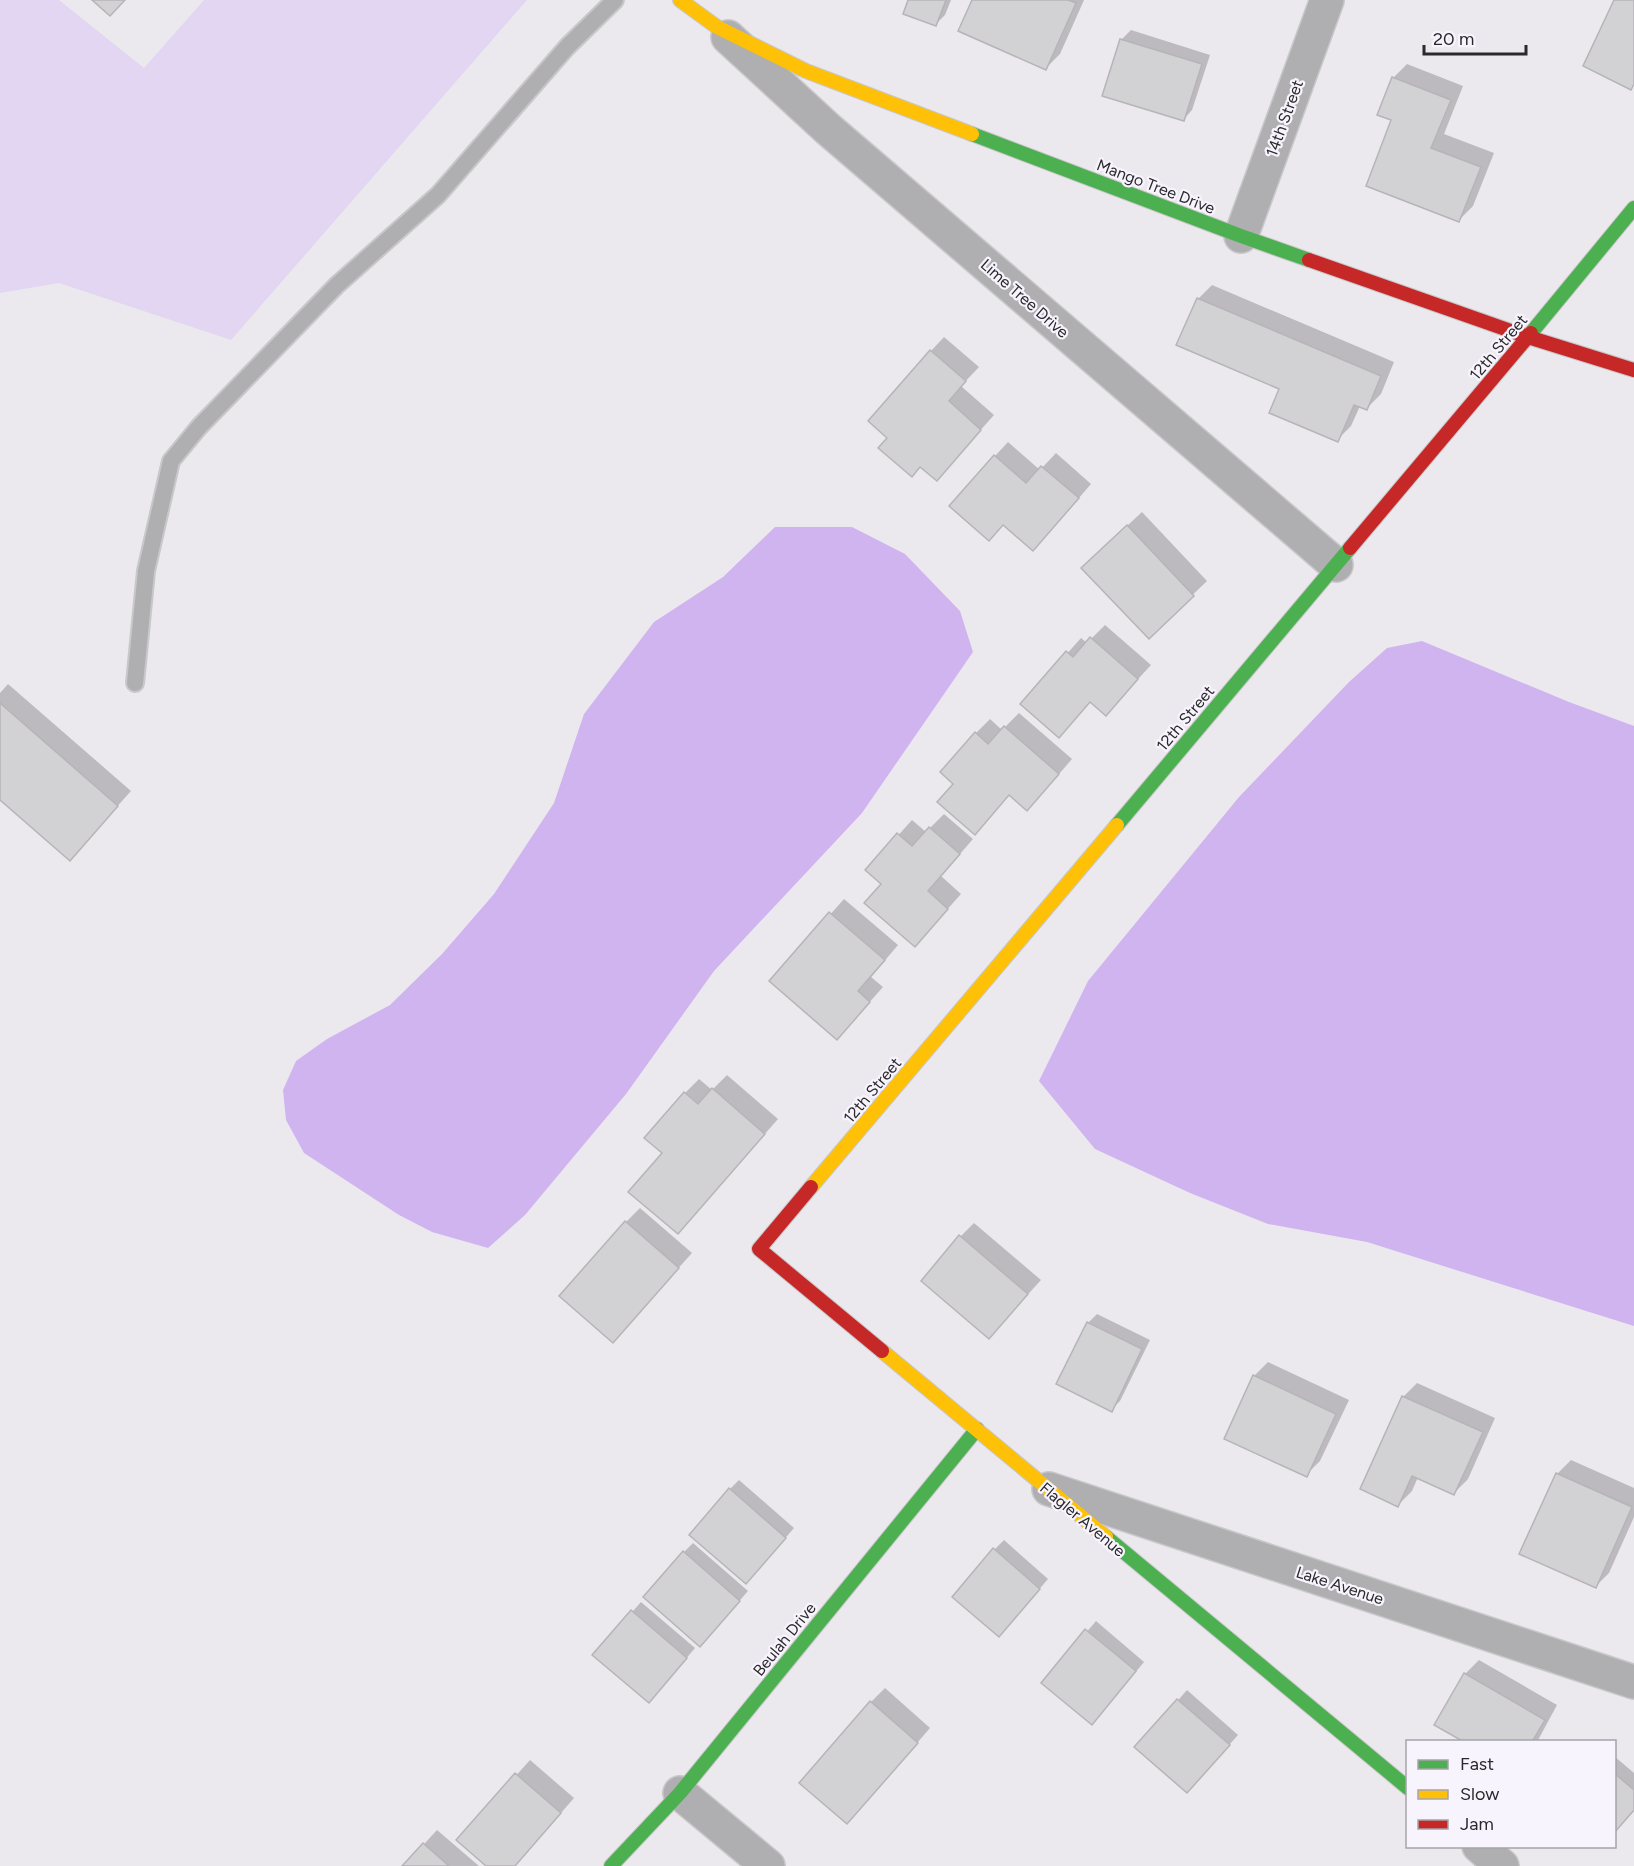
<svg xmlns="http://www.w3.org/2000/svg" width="1634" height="1866" font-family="Figtree,sans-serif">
<rect width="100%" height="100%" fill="#ebe9ee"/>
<polygon fill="#e2d6f2" points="0,0 59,0 144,68 204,0 527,0 231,340 59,283 0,293"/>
<g fill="#d0b4f0">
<polygon points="775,527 852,527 905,554 960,611 973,652 862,813 714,971 626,1094 525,1215 488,1248 432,1232 399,1215 304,1153 286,1120 283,1090 296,1061 327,1039 390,1005 442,954 494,894 554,803 584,714 654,622 723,577"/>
<polygon points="1422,641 1569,702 1634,726 1634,1326 1367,1242 1268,1224 1190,1193 1095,1149 1039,1081 1088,981 1239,797 1349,682 1387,648"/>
</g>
<g fill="#0003">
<polygon points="910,0 951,0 945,15 936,24"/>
<polygon points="974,0 1084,0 1060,54 1046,68"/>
<polygon points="1131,30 1210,55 1192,110 1183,120 1104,95 1122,39"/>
<polygon points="1407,64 1463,86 1444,134 1494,153 1473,206 1459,220 1393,120 1393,78"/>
<polygon points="1212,285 1394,362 1381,394 1367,408 1360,406 1351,426 1337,440 1281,388 1198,299"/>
<polygon points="944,337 979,367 961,386 994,415 937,479 889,438 931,351"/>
<polygon points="1008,442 1040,470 1056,453 1091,484 1047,535 995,456"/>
<polygon points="1142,512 1207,581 1149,637 1097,554"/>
<polygon points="1105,625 1151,665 1106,714 1091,701 1022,704 1081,638 1087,643"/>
<polygon points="8,684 131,791 70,859 0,798 0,693"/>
<polygon points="1019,713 1072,759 1041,795 1010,794 988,819 956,784 976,733 990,719 1002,730"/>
<polygon points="944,814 973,839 941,876 961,894 928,931 867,870 912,820 926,832"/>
<polygon points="844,899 898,945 871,977 883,987 850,1024 771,981"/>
<polygon points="727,1075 778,1119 691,1218 664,1153 685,1093 699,1079 712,1090"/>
<polygon points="640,1208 692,1253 613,1341 626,1222"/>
<polygon points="974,1223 1041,1280 989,1337 961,1236"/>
<polygon points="1097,1314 1150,1340 1120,1401 1111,1410 1088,1323"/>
<polygon points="1268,1362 1349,1400 1320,1461 1306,1475 1254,1376"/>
<polygon points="1417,1383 1495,1418 1468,1479 1454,1493 1418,1477 1412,1491 1398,1505 1403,1397"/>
<polygon points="1571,1460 1634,1488 1634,1517 1609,1573 1595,1587 1557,1474"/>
<polygon points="739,1480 794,1528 755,1573 730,1489"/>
<polygon points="1004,1540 1048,1579 1008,1626 994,1550"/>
<polygon points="693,1543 748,1591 709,1636 684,1552"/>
<polygon points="641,1602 695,1648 658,1692 594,1655"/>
<polygon points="1096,1621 1144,1662 1101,1714 1043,1683"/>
<polygon points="1479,1660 1557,1705 1537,1742 1467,1742 1465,1674"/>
<polygon points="885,1688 930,1728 861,1808 871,1702"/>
<polygon points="1187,1690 1238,1735 1196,1782 1137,1747"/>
<polygon points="1614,1756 1634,1773 1634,1809 1614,1832"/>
<polygon points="530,1760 574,1798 515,1866 488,1866 458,1840"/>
<polygon points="437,1830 479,1866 404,1866"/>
</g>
<g fill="#d2d1d4" stroke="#b6b4b8" stroke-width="1.5">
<polygon points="92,0 125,0 110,16"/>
<polygon points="908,0 946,0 936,26 903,14"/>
<polygon points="972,0 1068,0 1076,3 1046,70 958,31"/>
<polygon points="1614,0 1634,0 1634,84 1631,90 1583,66"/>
<polygon points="1120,39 1202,64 1184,121 1102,96"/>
<polygon points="1392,77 1451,100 1431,148 1481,167 1459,222 1366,186 1391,120 1377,115"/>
<polygon points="1197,298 1381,376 1367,410 1354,405 1338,442 1269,413 1279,389 1176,345"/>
<polygon points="930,350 966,381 949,401 981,430 937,481 920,467 912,477 878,448 887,438 868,421"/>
<polygon points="994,455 1026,483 1041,466 1079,498 1033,551 1003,525 989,541 949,506"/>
<polygon points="1127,525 1194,596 1149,639 1081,568"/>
<polygon points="1090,637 1138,679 1106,716 1090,702 1059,738 1020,704 1066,651 1073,657"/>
<polygon points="0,703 118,806 70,861 0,800"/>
<polygon points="1004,726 1059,774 1027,811 1009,795 975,835 937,802 953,784 940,772 975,732 988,744"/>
<polygon points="929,827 960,854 928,891 948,909 915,947 864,903 881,884 865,870 897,833 912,846"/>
<polygon points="829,912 885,960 858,991 870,1002 837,1040 769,981"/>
<polygon points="712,1088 765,1134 678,1234 628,1192 662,1153 644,1138 684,1092 698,1104"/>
<polygon points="625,1221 679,1268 613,1343 559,1296"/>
<polygon points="959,1235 1028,1294 989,1339 921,1281"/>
<polygon points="1087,1322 1142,1349 1112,1412 1056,1384"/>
<polygon points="1253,1375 1336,1414 1307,1477 1224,1439"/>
<polygon points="1402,1396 1483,1432 1454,1495 1412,1476 1398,1507 1360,1489"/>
<polygon points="1556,1473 1632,1507 1596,1588 1519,1554"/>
<polygon points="729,1488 786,1538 746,1584 689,1535"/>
<polygon points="993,1548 1040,1589 999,1637 952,1597"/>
<polygon points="683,1551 740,1601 700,1647 643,1597"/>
<polygon points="631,1610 687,1658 649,1703 592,1655"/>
<polygon points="1085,1629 1136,1671 1092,1725 1041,1683"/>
<polygon points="1464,1673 1545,1720 1532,1742 1464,1742 1434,1725"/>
<polygon points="1177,1699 1230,1745 1187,1793 1134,1747"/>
<polygon points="870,1701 918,1743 847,1824 799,1783"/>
<polygon points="515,1773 561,1813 515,1866 486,1866 456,1840"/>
<polygon points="1614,1773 1634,1790 1634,1810 1614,1833"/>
<polygon points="423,1843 449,1866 402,1866"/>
</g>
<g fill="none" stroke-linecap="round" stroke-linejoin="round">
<g stroke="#c8c7ca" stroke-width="20">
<polyline id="lane" points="135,683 146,571 171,461 199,427 337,285 438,195 567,47 615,0"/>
</g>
<g stroke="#c8c7ca" stroke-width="36">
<g id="street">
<polyline points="728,37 828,129 1336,565"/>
<polyline points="1241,236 1327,0"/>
<polyline points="1049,1489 1634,1682"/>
<polyline points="680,1793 768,1866"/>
<polyline points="1479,1846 1502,1866"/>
</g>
</g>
<g stroke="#c8c7ca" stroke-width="16">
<g id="fast">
<polyline points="972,134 1241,236 1309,260"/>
<polyline points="1531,333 1634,208"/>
<polyline points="1117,825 1350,548"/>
<polyline points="1106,1537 1408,1788"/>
<polyline points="611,1866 680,1793 977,1429"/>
</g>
</g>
<g stroke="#c8c7ca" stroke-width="16">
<g id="slow">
<polyline points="680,0 717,27 806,71 972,134"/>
<polyline points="811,1187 1117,825"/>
<polyline points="882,1351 1106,1537"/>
</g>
</g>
<g stroke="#c8c7ca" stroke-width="16">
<g id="jam">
<polyline points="1309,260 1528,337 1634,370"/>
<polyline points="1350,548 1531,333"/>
<polyline points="811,1187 759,1249 882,1351"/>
</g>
</g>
<use href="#lane" stroke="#afaeb0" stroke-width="16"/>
<use href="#street" stroke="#afaeb0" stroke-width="33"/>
<use href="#fast" stroke="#4caf50" stroke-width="14"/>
<use href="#slow" stroke="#ffc107" stroke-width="14"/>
<use href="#jam" stroke="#c62828" stroke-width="14"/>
</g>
<g text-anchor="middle" stroke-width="4.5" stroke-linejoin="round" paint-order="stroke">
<g font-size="16" fill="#2a292c" stroke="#f8f4fd">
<text transform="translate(1284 118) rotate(-70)" y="6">14th Street</text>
<text transform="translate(1156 186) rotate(21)" y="6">Mango Tree Drive</text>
<text transform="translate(1025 298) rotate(41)" y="6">Lime Tree Drive</text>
<text transform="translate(1498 347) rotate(-50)" y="6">12th Street</text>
<text transform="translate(1185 718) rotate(-50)" y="6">12th Street</text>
<text transform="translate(872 1090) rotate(-50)" y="6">12th Street</text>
<text transform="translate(1083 1519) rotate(40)" y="6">Flagler Avenue</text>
<text transform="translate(1340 1585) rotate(18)" y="6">Lake Avenue</text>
<text transform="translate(784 1639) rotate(-51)" y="6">Beulah Drive</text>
</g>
</g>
<rect x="1406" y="1740" width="210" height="108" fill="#f8f4fd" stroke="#a6a3a9" stroke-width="1.5"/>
<rect x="1418" y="1760" width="30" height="9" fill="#4caf50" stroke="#a6a3a9" stroke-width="1.5"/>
<text x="1460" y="1770" font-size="18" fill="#2a292c">Fast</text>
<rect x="1418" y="1790" width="30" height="9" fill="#ffc107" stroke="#a6a3a9" stroke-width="1.5"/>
<text x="1460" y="1800" font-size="18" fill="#2a292c">Slow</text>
<rect x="1418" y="1820" width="30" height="9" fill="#c62828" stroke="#a6a3a9" stroke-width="1.5"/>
<text x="1460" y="1830" font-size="18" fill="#2a292c">Jam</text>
<path d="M1424 45v9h102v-9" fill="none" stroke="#2a292c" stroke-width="3"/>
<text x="1433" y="45" font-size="18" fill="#2a292c" stroke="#f8f4fd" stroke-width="4.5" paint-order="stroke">20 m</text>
</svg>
